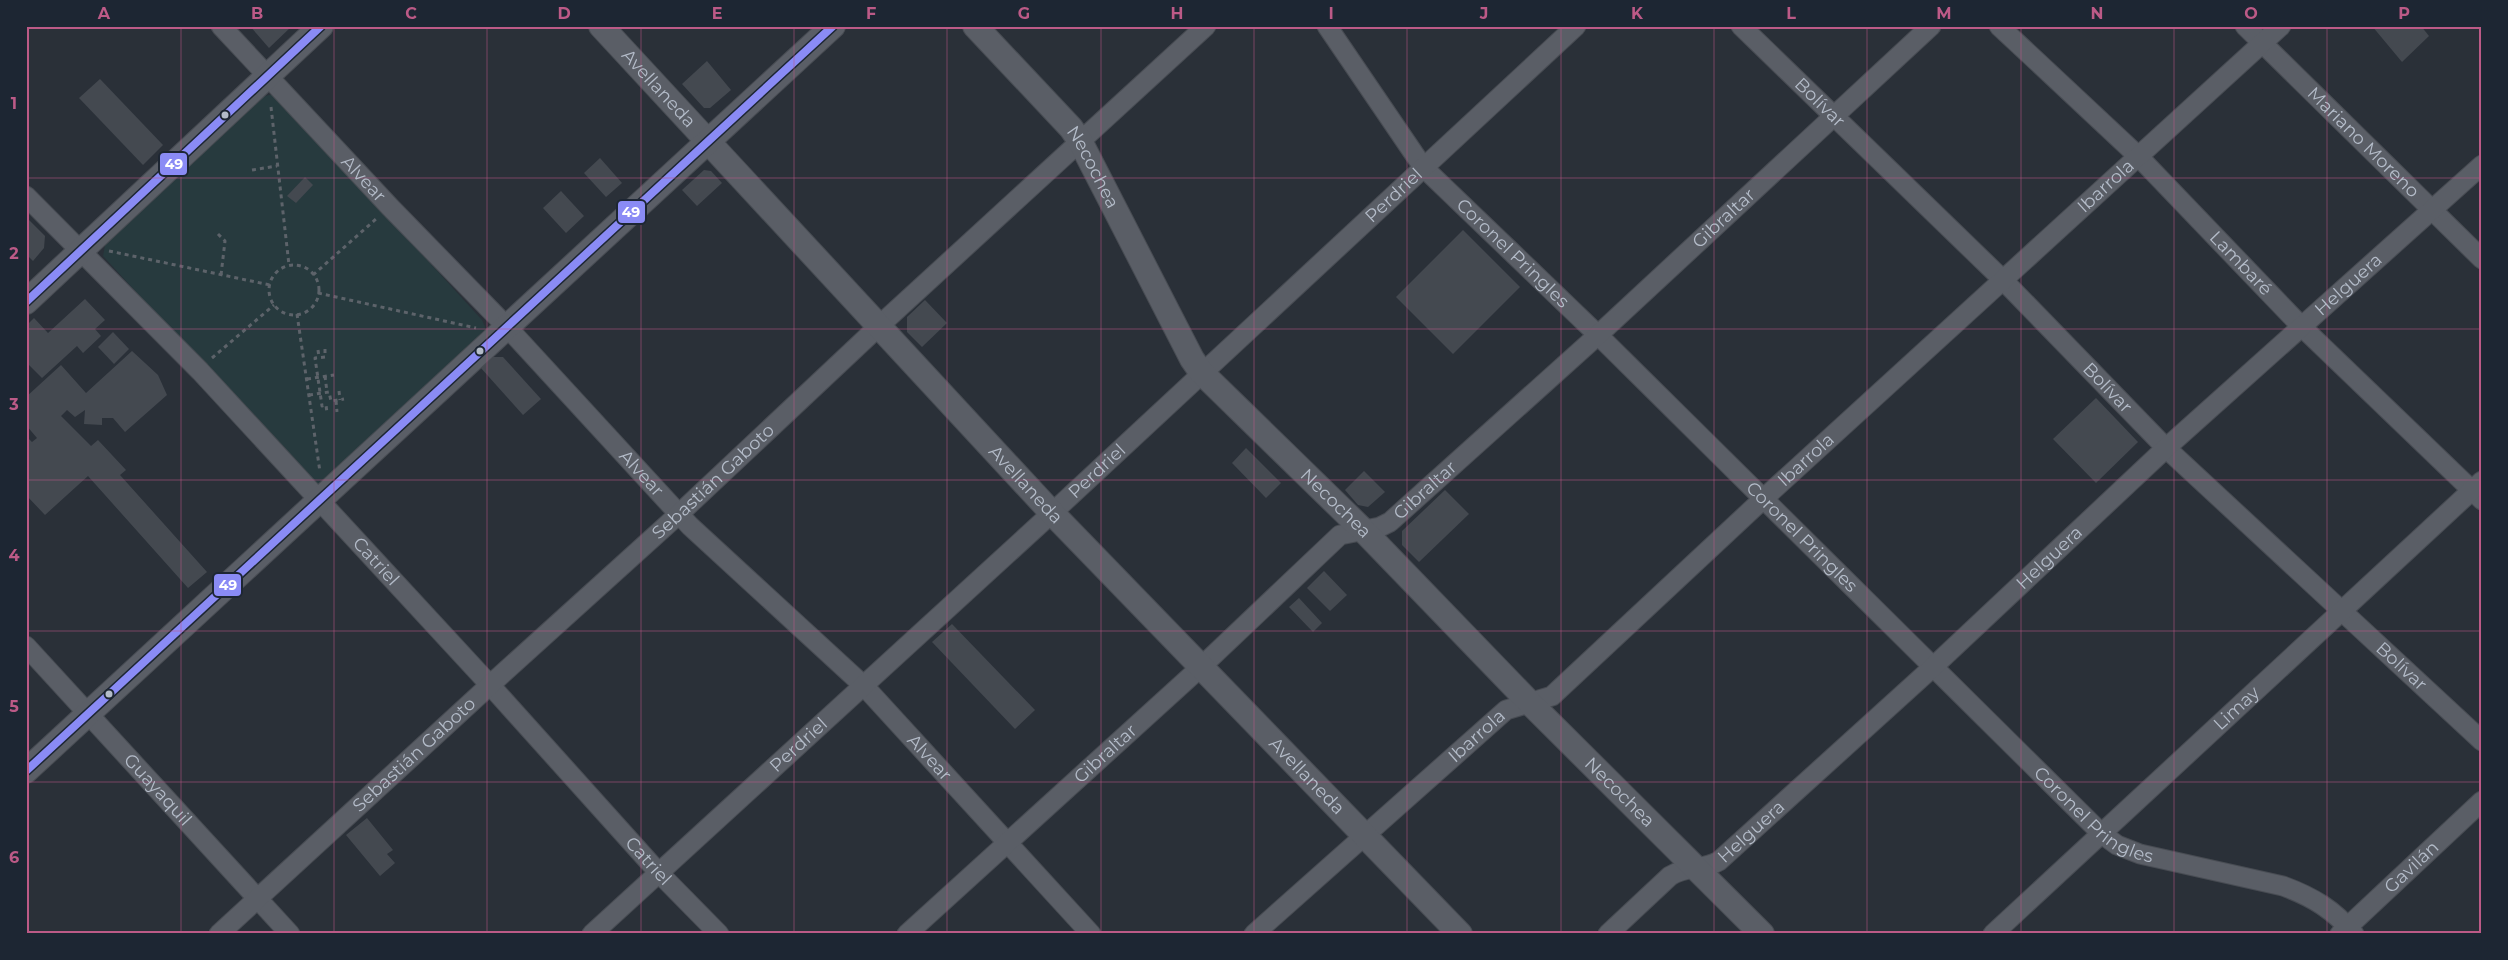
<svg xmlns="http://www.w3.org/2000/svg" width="2508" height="960" font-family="Montserrat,sans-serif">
<rect width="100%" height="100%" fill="#2a3038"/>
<polygon fill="#273a3e" points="269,95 277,95 482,320 487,331 321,485 312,483 103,256 105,245 262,97"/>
<g fill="#444950">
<polygon points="250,26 292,26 269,48"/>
<polygon points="2372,26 2421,26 2429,36 2402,62"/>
<polygon points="707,61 731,90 710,108 704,108 682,84"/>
<polygon points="100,79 163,145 143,165 79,98"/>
<polygon points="600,158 622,183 606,197 584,173"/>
<polygon points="704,170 711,171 722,183 697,206 682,190"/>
<polygon points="305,177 313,185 296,203 287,196"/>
<polygon points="561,191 584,216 566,233 543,208"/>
<polygon points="26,217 45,236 44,248 33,261 26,254"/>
<polygon points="1463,230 1520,287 1453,354 1396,297"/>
<polygon points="85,299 105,320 95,329 101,336 83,353 77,346 42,378 26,362 26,326 34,318 48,333"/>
<polygon points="925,300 947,323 922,347 907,332 907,317"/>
<polygon points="113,332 129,349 114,364 98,347"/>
<polygon points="132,351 158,375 167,395 125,432 113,418 102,418 102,425 84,424 85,410 75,417 67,410 61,416 91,446 98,440 126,470 120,475 207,572 188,588 88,476 45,515 26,495 26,436 32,442 37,438 26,425 26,397 61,365 86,393"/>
<polygon points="490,357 503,357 541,399 523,415 480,367"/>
<polygon points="2096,398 2138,442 2096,483 2053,439"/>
<polygon points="1246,448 1281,483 1266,498 1232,463"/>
<polygon points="1364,471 1385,492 1368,507 1358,505 1345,490"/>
<polygon points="1445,490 1469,514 1419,562 1402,545 1402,531"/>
<polygon points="1324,571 1347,595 1330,611 1307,588"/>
<polygon points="1299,598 1322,623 1313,632 1289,607"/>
<polygon points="952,624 1035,710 1015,729 932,642"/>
<polygon points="367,818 393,850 387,854 395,863 380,876 346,835"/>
</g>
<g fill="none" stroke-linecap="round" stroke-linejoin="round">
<g stroke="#484c53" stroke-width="21">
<g id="minor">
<path id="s1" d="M221,26L390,207L507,327L690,526L864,686L1091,934"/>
<path id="s2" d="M1327,26L1423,167L1598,335L2102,834L2117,845L2140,854L2283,886C2313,897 2334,910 2354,934"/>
<path id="s3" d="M1741,26L2002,279L2166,448L2482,741"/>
<path id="s4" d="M1999,26L2138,156L2301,326L2482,500"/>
<path id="s5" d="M2245,26L2482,259"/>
<path id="s6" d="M26,196L200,371L490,685L659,873L719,934"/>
<path id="s7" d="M26,646L290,934"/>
<path id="s8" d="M219,934L490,685L679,514L879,326L1206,26"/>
<path id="s9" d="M592,934L1052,513L1576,26"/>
<path id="s10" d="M907,934L1202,666L1340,535L1380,527L1390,522L1598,335L1931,26"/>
<path id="s11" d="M1254,934L1506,710L1552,696L1762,500L2281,26"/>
<path id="s12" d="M1608,934L1670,876C1685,866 1704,870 1719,861L1933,667L2166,448L2482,165"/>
<path id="s13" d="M1993,934L2482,481"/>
<path id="s14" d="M2340,934L2482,801"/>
</g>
</g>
<g stroke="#484c53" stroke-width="26">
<g id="tertiary">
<path id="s15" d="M601,26L1052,513L1460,934"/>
<path id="s16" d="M975,26L1071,128L1080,141L1192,359L1201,372L1362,529L1530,703L1762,934"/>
<polyline points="26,302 321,26"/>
<polyline points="26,771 833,26"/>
</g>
</g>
<g stroke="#5d636a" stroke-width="3" stroke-dasharray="4 4" stroke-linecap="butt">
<polyline points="271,107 289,265"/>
<polyline points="252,170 277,166"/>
<polyline points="218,234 225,241 221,275"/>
<polyline points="109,251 270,285"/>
<circle cx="294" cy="290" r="25"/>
<polyline points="313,275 376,219"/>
<polyline points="318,293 476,328"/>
<polyline points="297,314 320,472"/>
<polyline points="325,349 325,357 315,358 322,406 326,405 327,413"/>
<polyline points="318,350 319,357"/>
<polyline points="212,358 274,305"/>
<polyline points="325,376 327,392"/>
<polyline points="307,379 334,375"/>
<polyline points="339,391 340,400"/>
<polyline points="309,395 329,392 331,401 344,399"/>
<polyline points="336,401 337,412"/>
</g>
<use href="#minor" stroke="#5a5e66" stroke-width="19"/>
<use href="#tertiary" stroke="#5a5e66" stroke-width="24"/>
<g stroke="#1d2633" stroke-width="11">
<g id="bus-1">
<polyline points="26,302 321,26"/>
<polyline points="26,771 833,26"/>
</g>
</g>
<use href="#bus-1" stroke="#8a8bf5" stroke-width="8"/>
</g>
<path fill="none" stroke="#bc5a87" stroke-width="1" stroke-opacity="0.55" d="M181,26V934M334,26V934M487,26V934M641,26V934M794,26V934M947,26V934M1101,26V934M1254,26V934M1407,26V934M1561,26V934M1714,26V934M1867,26V934M2021,26V934M2174,26V934M2327,26V934M26,178H2482M26,329H2482M26,480H2482M26,631H2482M26,782H2482"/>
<g fill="#b4bcc9" stroke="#1d2633" stroke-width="2">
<circle cx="225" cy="115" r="4.5"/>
<circle cx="480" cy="351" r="4.5"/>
<circle cx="109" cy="694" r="4.5"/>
</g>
<g text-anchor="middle" stroke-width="5" stroke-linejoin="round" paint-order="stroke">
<g font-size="18" fill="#b4bcc9" stroke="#1d2633">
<text dy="6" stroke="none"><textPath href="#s15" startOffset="85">Avellaneda</textPath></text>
<text dy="6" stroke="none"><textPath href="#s3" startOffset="110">Bolívar</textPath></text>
<text dy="6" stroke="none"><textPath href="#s5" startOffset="166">Mariano Moreno</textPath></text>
<text dy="6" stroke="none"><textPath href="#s16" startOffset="185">Necochea</textPath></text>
<text dy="6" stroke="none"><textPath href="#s1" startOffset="209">Alvear</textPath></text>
<text dy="6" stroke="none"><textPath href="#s11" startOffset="1138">Ibarrola</textPath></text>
<text dy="6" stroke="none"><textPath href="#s9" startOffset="1090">Perdriel</textPath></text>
<text dy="6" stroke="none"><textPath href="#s10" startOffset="1092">Gibraltar</textPath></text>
<text dy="6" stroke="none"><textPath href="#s2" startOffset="295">Coronel Pringles</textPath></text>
<text dy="6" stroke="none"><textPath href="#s4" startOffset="339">Lambaré</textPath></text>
<text dy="6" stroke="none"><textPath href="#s12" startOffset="990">Helguera</textPath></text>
<text dy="6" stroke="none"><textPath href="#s3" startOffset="515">Bolívar</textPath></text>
<text dy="6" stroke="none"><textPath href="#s11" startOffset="732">Ibarrola</textPath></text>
<text dy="6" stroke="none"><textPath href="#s9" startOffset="685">Perdriel</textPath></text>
<text dy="6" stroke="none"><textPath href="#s1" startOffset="614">Alvear</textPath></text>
<text dy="6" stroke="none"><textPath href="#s8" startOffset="670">Sebastián Gaboto</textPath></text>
<text dy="6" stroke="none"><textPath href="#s15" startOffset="625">Avellaneda</textPath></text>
<text dy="6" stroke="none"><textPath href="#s10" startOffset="688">Gibraltar</textPath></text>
<text dy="6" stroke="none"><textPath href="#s16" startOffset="605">Necochea</textPath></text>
<text dy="6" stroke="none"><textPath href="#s2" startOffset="700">Coronel Pringles</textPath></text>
<text dy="6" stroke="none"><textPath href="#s12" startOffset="585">Helguera</textPath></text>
<text dy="6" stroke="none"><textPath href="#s6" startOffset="506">Catriel</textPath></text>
<text dy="6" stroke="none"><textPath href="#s3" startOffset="920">Bolívar</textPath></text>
<text dy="6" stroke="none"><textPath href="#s13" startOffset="332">Limay</textPath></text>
<text dy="6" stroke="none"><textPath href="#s11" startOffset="298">Ibarrola</textPath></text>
<text dy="6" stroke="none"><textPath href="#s9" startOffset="280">Perdriel</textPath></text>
<text dy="6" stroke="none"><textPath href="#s10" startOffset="268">Gibraltar</textPath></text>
<text dy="6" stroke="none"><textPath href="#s8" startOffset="265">Sebastián Gaboto</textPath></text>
<text dy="6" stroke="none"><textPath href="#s1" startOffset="1019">Alvear</textPath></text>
<text dy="6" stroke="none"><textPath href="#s15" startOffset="1030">Avellaneda</textPath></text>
<text dy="6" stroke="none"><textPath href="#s7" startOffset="195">Guayaquil</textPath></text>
<text dy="6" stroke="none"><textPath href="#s16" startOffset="1010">Necochea</textPath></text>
<text dy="6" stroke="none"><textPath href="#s2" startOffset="1105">Coronel Pringles</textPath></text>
<text dy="6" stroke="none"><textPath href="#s12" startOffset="180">Helguera</textPath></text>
<text dy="6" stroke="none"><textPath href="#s6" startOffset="911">Catriel</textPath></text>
<text dy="6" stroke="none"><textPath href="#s14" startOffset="98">Gavilán</textPath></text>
</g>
</g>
<g stroke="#1d2633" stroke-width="2">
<rect x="159" y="152" width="29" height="24" rx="5" fill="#8a8bf5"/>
<rect x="617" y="200" width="29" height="24" rx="5" fill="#8a8bf5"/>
<rect x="213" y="573" width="29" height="24" rx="5" fill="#8a8bf5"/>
</g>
<g font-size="14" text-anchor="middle" font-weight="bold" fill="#fff">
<text x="174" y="169">49</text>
<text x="631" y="217">49</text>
<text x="228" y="590">49</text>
</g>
<rect width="2508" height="960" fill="none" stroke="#1d2633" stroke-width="55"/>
<rect x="28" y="28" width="2452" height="904" fill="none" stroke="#bc5a87" stroke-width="2"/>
<g font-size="16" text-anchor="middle" font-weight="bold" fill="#bc5a87">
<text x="104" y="19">A</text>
<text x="257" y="19">B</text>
<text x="411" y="19">C</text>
<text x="564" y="19">D</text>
<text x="717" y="19">E</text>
<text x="871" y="19">F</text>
<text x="1024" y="19">G</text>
<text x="1177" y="19">H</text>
<text x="1331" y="19">I</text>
<text x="1484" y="19">J</text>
<text x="1637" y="19">K</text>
<text x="1791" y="19">L</text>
<text x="1944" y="19">M</text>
<text x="2097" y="19">N</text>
<text x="2251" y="19">O</text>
<text x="2404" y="19">P</text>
<text x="14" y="109">1</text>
<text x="14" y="259">2</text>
<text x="14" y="410">3</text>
<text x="14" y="561">4</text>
<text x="14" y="712">5</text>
<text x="14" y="863">6</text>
</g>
</svg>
